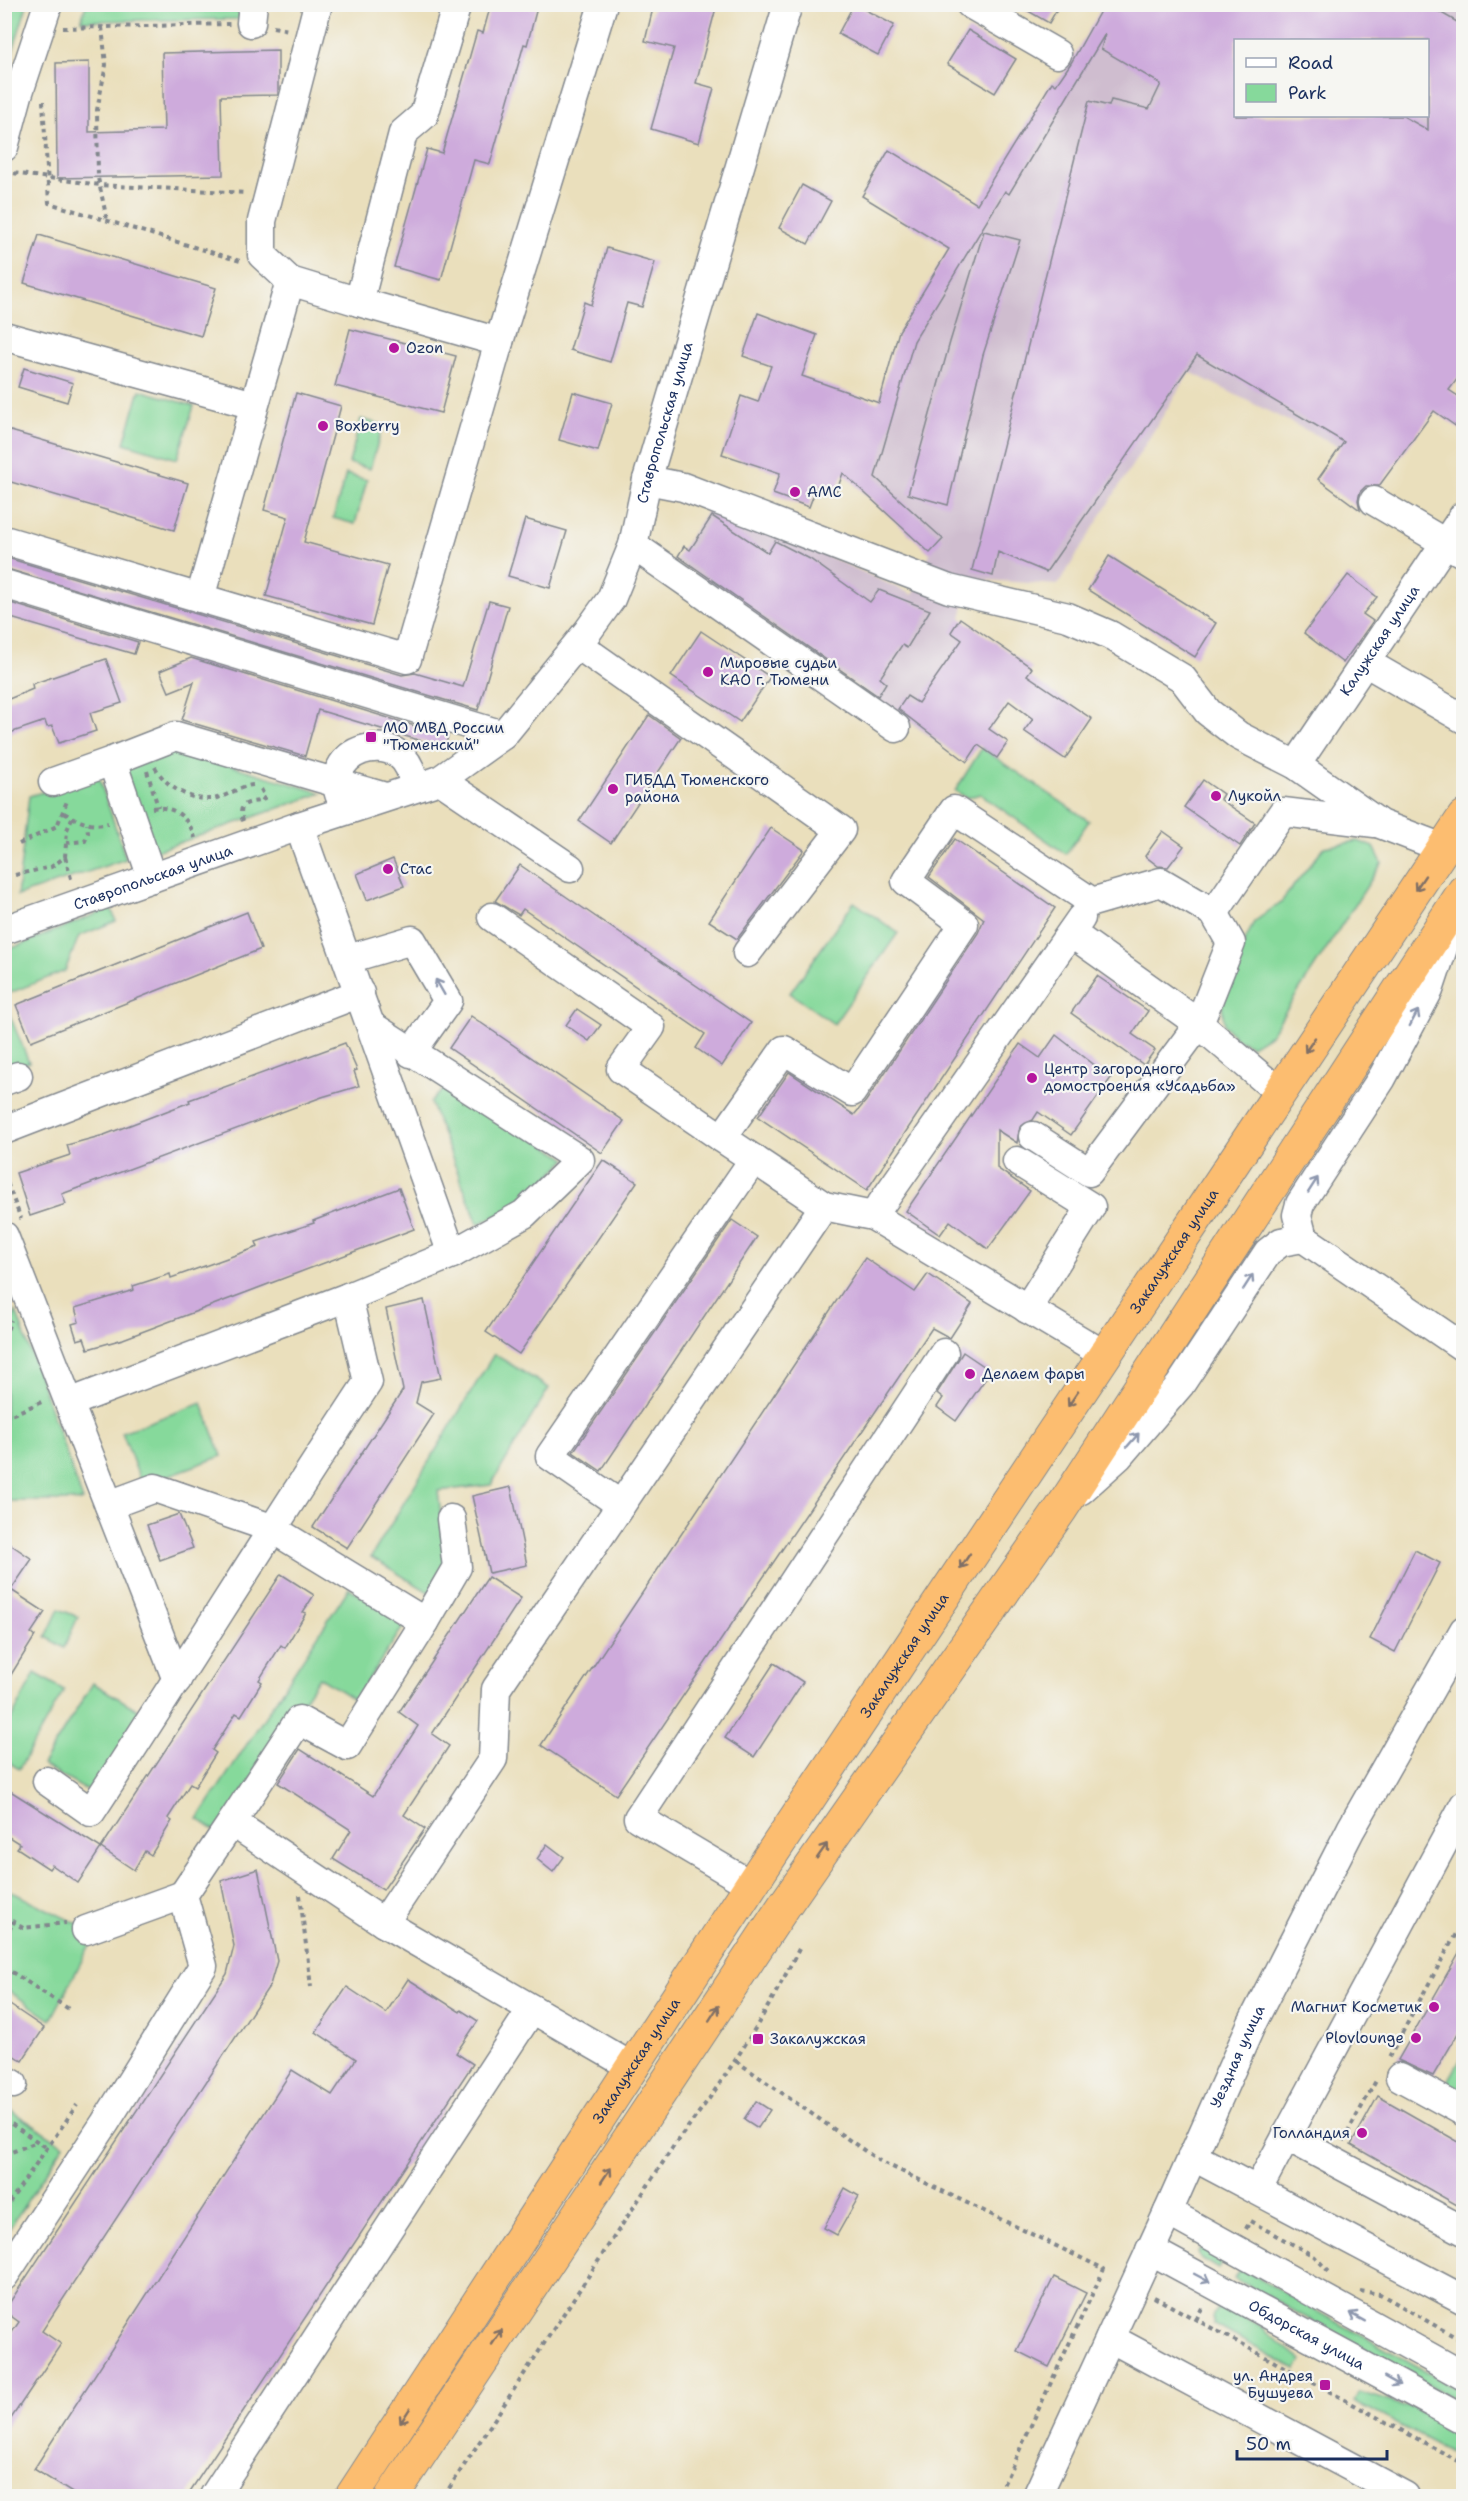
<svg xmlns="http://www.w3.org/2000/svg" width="1468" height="2501" font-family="'Shantell Sans',sans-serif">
<rect width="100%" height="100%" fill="#f6f6f2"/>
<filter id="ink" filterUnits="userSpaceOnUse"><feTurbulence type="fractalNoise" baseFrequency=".0167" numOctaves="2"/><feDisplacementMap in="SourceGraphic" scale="12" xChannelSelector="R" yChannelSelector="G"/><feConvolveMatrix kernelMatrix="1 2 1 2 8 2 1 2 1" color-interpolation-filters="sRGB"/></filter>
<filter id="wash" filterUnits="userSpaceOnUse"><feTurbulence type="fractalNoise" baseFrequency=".008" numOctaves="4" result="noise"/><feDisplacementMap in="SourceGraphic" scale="24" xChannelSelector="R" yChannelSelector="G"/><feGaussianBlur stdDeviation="1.35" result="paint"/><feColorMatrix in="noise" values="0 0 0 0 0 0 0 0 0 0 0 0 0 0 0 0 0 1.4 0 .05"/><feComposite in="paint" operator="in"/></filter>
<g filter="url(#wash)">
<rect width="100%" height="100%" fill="#eadfbc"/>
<path fill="#cfbdcf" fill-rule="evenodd" d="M1104,5H1463V370L1374,493L1358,482L1356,455L1190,372L1058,585L971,579L961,618L1032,668L967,762L675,560L712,503L913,595L930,553L855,485L897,337L1052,82L1061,77ZM1236,40H1428V116H1236Z"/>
<g fill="#86d99b" stroke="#50847c" stroke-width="1.5">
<polygon points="5,4 27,5 5,76 4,5"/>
<polygon points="86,5 242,5 241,19 81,21"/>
<polygon points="140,390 194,406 177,459 124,443"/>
<polygon points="361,419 383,425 370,469 349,463"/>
<polygon points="346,474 367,480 355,524 333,518"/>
<polygon points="982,748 1089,821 1066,854 980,794 967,798 955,791"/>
<polygon points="175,749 322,793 150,853 121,765"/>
<polygon points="98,775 126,859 17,896 29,796"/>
<polygon points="1358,841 1374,847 1382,863 1271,1034 1252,1046 1237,1039 1224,1025 1221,992 1254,922 1281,902 1324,847"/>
<polygon points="854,902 898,933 834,1024 790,993"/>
<polygon points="111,908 116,921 79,936 65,971 5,995 5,951"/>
<polygon points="4,1001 29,1062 5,1072 4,1072"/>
<polygon points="451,1083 567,1159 517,1207 478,1224 430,1102"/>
<polygon points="16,1311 83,1501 5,1501 5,1337"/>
<polygon points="494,1354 549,1388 491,1485 438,1491 447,1565 430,1593 371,1557"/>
<polygon points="202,1403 222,1456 142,1485 122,1432"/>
<polygon points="349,1588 405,1624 355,1700 319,1677 217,1832 198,1819"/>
<polygon points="59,1609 78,1617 64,1648 46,1637"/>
<polygon points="35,1673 64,1690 19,1769 5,1760 5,1731"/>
<polygon points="93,1683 143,1713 93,1794 42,1765"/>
<polygon points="4,1888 96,1933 51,2020 5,1988"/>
<polygon points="1463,2055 1463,2095 1446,2085"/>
<polygon points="5,2107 64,2145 5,2235"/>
<polygon points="1200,2249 1206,2249 1224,2260 1219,2269 1201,2258 1198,2253"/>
<polygon points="1240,2268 1463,2392 1463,2404 1234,2278"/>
<polygon points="1220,2303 1258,2325 1302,2361 1296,2370 1215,2325 1213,2317"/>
<polygon points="1359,2392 1414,2409 1463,2437 1463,2459 1354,2401"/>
</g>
<g id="blocks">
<g fill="#ceabdc" fill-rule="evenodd">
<polygon points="491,4 538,4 527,45 524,44 490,164 474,160 441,280 394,267 427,149 442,153 477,31 483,33"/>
<polygon points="654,4 717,4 696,83 714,88 699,143 651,129 674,48 645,41"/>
<polygon points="854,4 894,25 878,55 838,34"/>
<polygon points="1016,4 1060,4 1049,23"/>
<path d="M1104,4H1426L1464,26V370L1449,390L1464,400V432L1434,411L1379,486H1366L1360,492L1358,500L1360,510L1318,479L1344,442L1197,355L1046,572L998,552L993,576L972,570L1089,101L1109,106L1111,100L1149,109L1161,84L1101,49L1105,34L1009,194L1005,191L914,341L875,477L943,539L930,553L843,473L836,493L817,486L809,507L773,494L780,473L722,454L741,396L758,402L771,366L743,356L758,313L817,335L802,376L879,403L899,331L949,249L862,196L889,150L977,204L1052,82L1056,85L1071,63ZM1236,40H1428V130L1403,116H1236Z"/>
<polygon points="968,30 1016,59 995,93 947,64"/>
<polygon points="278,50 278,95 221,96 223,175 57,178 56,63 89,62 89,132 164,130 162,53"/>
<polygon points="802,185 831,201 808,244 779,228"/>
<polygon points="984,231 1020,240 983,355 948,505 908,494 950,342"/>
<polygon points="39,235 216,288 201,336 24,283"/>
<polygon points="607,248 655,262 642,307 627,303 610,362 570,350 584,302 591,305"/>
<polygon points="350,329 456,356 441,413 335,386"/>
<polygon points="24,368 73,383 67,402 18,387"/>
<polygon points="573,392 612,403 598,451 559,440"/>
<polygon points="296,393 341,406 304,542 388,565 372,625 266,596 288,517 264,510"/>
<polygon points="4,429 188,483 174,530 4,480"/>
<polygon points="712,516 768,553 775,541 810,559 870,602 879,590 930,610 907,648 902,645 880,678 886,683 878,696 678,556 684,546 690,550"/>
<polygon points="525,519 567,531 550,588 508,576"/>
<polygon points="1109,556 1216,623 1195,657 1088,590"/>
<polygon points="4,557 402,675 415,673 463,687 489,601 508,606 478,710 4,568"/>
<polygon points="1348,575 1377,597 1363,614 1373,621 1343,663 1304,633"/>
<polygon points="4,601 138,642 134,654 4,616"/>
<polygon points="960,618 1032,668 1027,675 1092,719 1065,759 1024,731 1033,719 1009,701 989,729 1008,742 997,758 978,745 967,762 898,709 907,696 918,703 962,640 951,632"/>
<polygon points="701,631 770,677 740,722 671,676"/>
<polygon points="191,658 448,736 445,748 318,710 305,756 182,720 194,682 169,692 160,671"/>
<polygon points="106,659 122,703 90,713 96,731 59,743 52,726 47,727 45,721 4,735 4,701 33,689 32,684"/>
<polygon points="649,715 681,738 611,843 579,821"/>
<polygon points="1203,780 1223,794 1220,799 1255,823 1240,846 1184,807"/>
<polygon points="771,828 804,850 737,939 709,921"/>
<polygon points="1163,831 1184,846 1168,867 1158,866 1145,856"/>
<polygon points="955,839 1055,908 867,1190 758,1117 789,1072 854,1115 866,1101 978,933 984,919 929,877"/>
<polygon points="393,859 404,886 367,900 357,874"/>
<polygon points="520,865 751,1023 722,1066 696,1048 705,1034 523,909 519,915 495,901"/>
<polygon points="247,912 261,949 31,1041 16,1005"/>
<polygon points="1097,976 1148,1011 1132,1034 1155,1050 1144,1065 1071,1013"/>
<polygon points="577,1009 601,1025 589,1041 566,1025"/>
<polygon points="471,1016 624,1121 602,1153 449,1048"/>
<polygon points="1056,1035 1111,1078 1071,1135 1038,1112 1033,1120 1020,1127 1017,1143 997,1130 997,1168 1030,1191 988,1249 950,1221 940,1235 906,1211 1020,1044 1040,1058"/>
<polygon points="345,1043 357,1070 354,1071 359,1086 322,1097 62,1194 66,1204 30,1216 16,1173 70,1155 67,1145 104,1135 190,1102 189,1100"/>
<polygon points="603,1160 637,1182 519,1354 486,1332"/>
<polygon points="399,1188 414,1229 123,1339 88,1349 84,1338 77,1340 72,1324 79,1322 75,1308 134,1290 133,1286 170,1274 171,1278 258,1247 256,1242 314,1223 313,1221"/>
<polygon points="732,1220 757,1237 601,1471 573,1452"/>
<polygon points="865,1258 915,1292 928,1274 972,1304 950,1338 932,1328 616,1795 541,1745"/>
<polygon points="424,1300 441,1378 421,1382 416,1403 434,1414 347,1548 313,1527 403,1390 386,1309"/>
<polygon points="963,1352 991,1371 956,1421 937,1407 943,1398 937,1393"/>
<polygon points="511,1487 527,1565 489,1573 472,1496"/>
<polygon points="179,1514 193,1548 160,1560 147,1525"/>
<polygon points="4,1540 32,1559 4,1600"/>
<polygon points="1415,1550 1440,1563 1395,1652 1370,1639"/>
<polygon points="281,1574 314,1595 303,1612 306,1613 285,1648 281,1645 259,1680 262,1682 241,1716 236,1713 212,1750 216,1753 195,1787 190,1784 168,1818 172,1821 151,1855 145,1851 134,1870 101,1848"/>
<polygon points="488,1577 521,1598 432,1734 449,1746 404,1815 425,1829 383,1890 333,1859 351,1830 278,1783 300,1749 373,1796 418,1726 399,1712"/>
<polygon points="11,1590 45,1612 31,1633 35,1636 4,1686 4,1600"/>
<polygon points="774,1663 803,1682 754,1757 725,1738"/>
<polygon points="4,1787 101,1848 78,1883 52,1865 49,1869 17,1848 20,1844 4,1834"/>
<polygon points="547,1844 564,1857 553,1872 537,1859"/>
<polygon points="258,1869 277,1961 270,1985 42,2331 61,2344 4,2429 4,2344 19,2322 4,2311 227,1974 234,1946 221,1881"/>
<polygon points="1464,1944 1464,2023 1433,2076 1398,2060"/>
<polygon points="408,1979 460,2012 461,2010 478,2021 456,2053 473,2064 187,2496 77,2496 34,2469 292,2070 332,2095 356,2059 316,2032 347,1987 386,2013"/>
<polygon points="4,2001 44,2028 22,2061 4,2049"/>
<polygon points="1378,2096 1464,2145 1464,2209 1351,2145"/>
<polygon points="756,2101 770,2110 758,2128 744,2119"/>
<polygon points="845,2188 859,2196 837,2235 824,2228"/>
<polygon points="1054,2277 1086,2293 1049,2367 1017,2351"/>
</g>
</g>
</g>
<g filter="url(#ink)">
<use href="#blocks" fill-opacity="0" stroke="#82878d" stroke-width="1.5"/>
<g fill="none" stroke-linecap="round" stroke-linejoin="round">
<g stroke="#82878d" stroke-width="31">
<g id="minor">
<polyline points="970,4 1057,54"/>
<polyline points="251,23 253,4"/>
<polyline points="4,147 18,95 48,4"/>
<polyline points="290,281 262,255 262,221 318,4"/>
<polyline points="359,302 499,342 603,4"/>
<polyline points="4,336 254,405"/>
<polyline points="647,480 683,487 949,589 1068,617 1110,635 1182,678 1208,712 1239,736 1296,765 1380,824 1443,848"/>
<polyline points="1374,501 1464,554"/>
<polyline points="4,540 407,659 499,342"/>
<polyline points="633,545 896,728"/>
<polyline points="4,584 503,735"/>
<polyline points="200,598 290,281 359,302 403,133 424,115 457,4"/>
<polyline points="578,645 841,830 747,953"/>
<polyline points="1365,662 1464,719"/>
<polyline points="112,761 176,736 385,797"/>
<path id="s1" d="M1296,765L1464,515"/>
<polyline points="440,780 570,868"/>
<polyline points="53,782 112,761 152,878"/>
<path d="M341,799C317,744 414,723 413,788"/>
<polyline points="299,826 452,1254"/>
<polyline points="1214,913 1283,812 1375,823"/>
<polyline points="492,917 651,1027 621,1069 722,1138"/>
<path id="s2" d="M4,930L299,826L440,780L503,735L588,631L611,599L633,545L647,480L788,4"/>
<polyline points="348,959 412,940 448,1001 411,1053"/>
<polyline points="4,1081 18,1076"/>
<polyline points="4,1130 360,993"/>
<polyline points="1033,1136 1089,1172 1199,1024 1071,933"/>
<polyline points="1017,1161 1091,1207 1027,1309"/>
<polyline points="873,1216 1081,918"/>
<polyline points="4,1236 177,1680"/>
<polyline points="1303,1238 1297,1215 1300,1204 1382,1078 1429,990 1451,924"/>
<polyline points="1303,1238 1464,1348"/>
<polyline points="1103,1354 873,1216 824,1206 722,1138 784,1050 852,1092 964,924 906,881 954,810 1092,902 1161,882 1214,913 1231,943 1199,1024 1279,1092"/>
<polyline points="69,1403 348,1297 452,1254 524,1214 580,1160 372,1026"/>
<polyline points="1081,1490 1119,1456 1180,1385 1268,1252 1281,1242 1303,1238"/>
<polyline points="109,1505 155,1488 271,1528 425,1622 347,1746 299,1720 232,1822 384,1923 634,2068"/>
<polyline points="621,1505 550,1456 754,1159"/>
<polyline points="425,1622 457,1567 451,1519"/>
<path d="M47,1781L91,1812C185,1669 274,1524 368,1382L348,1297"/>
<polyline points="751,1885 638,1818 944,1353"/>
<polyline points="384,1923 493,1759 496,1689 824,1206"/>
<polyline points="86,1930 183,1895"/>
<polyline points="1400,2077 1464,2112"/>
<polyline points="4,2079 13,2084"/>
<polyline points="1286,2136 1464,2231"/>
<polyline points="1192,2156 1464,2300"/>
<polyline points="1258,2189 1464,1805"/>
<polyline points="1168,2212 1464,2376"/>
<path id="s3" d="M1150,2250L1464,2420"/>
<polyline points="4,2276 105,2123 203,1966 183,1895 232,1822"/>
<polyline points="1110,2338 1405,2496"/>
<polyline points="214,2496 532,2009"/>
<path id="s4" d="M1037,2496L1168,2212L1252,2023L1351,1829L1464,1630"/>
</g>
</g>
<g stroke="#82878d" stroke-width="35">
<g id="highway">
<path id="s5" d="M352,2496L751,1885L1464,817"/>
<polyline points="392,2496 784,1906 1061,1509 1464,891"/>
</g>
</g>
<g stroke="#82878d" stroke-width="4" stroke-dasharray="4.5 4.5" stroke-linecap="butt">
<polyline points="102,27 106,65 97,110 98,178 107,220"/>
<polyline points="273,27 289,30"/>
<polyline points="63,28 230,24"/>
<polyline points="4,31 11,4"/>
<polyline points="43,101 49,203 240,261"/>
<polyline points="5,172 100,185 246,193"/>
<path d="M155,767C167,789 196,805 221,797C232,793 241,786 253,785"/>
<polyline points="147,771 158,807"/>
<path d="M152,808C174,805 189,818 195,838"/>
<path d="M64,813C79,821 91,828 108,823"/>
<path d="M243,821C237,804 246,802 262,801L265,797L260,787"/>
<polyline points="66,843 85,841 88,833 87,824"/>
<polyline points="19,844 57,826 67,801"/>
<polyline points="65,857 72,882"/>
<polyline points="15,875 51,867 65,857 67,830 72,818"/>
<polyline points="4,1175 21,1219"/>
<polyline points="4,1338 11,1320"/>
<polyline points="4,1418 44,1401"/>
<polyline points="300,1895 311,1987"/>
<polyline points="4,1916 23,1928 66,1923"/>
<polyline points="4,1938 14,1922"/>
<polyline points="4,1967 72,2011"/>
<polyline points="1389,2057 1464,1919"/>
<polyline points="736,2061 878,2160 1104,2269 998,2496"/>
<polyline points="4,2119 47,2148"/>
<polyline points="1343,2141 1377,2079"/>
<polyline points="4,2155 37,2142"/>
<polyline points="4,2210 77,2105"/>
<polyline points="1246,2229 1250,2221 1314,2256 1331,2274"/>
<polyline points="1360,2291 1380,2294 1464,2342"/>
<polyline points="1154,2297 1464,2464"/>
<polyline points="1196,2320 1203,2306"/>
<path d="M444,2496L677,2141C725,2081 765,2016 800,1947"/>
</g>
<use href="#minor" stroke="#fff" stroke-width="28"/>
<use href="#highway" stroke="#fcbd6f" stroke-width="33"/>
</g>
<defs><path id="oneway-shaft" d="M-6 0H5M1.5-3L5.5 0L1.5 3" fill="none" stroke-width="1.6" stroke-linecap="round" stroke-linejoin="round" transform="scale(1.5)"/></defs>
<g stroke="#806f66">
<use href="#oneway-shaft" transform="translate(1420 883) rotate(124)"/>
<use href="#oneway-shaft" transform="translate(1310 1045) rotate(124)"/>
<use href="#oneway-shaft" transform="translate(1073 1399) rotate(124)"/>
<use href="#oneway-shaft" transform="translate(965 1561) rotate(124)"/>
<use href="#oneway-shaft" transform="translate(822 1851) rotate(-55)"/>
<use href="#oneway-shaft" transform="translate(714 2013) rotate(-57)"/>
<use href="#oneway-shaft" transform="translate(606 2175) rotate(-56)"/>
<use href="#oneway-shaft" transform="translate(497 2337) rotate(-56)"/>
<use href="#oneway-shaft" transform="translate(405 2416) rotate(123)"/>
</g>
<g stroke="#8d97ae">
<use href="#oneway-shaft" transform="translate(440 987) rotate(-120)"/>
<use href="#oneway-shaft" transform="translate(1414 1018) rotate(-62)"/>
<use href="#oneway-shaft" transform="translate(1313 1185) rotate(-57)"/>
<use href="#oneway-shaft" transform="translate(1248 1282) rotate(-57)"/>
<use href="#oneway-shaft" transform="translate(1133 1440) rotate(-49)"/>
<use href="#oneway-shaft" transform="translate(1202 2278) rotate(28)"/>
<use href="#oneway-shaft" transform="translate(1357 2317) rotate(-151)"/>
<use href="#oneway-shaft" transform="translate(1392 2381) rotate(29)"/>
</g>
</g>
<g fill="#b5179e" stroke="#f6f6f2" stroke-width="2">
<circle cx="394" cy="348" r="6"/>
<circle cx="323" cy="426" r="6"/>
<circle cx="795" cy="492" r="6"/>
<circle cx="708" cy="672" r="6"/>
<rect x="365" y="731" width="12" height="12" rx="3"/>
<circle cx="613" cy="789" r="6"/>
<circle cx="1216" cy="796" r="6"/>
<circle cx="388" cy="869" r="6"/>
<circle cx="1032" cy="1078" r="6"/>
<circle cx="970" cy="1374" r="6"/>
<circle cx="1434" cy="2007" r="6"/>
<circle cx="1416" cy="2038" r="6"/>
<rect x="752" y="2033" width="12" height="12" rx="3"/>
<circle cx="1362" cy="2133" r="6"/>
<rect x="1319" y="2379" width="12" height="12" rx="3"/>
</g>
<g text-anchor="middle" stroke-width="4.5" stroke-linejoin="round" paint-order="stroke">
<g font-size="15" fill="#1b2f5e" stroke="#f6f6f2" text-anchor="start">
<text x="406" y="353">Ozon</text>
<text x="335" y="431">Boxberry</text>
<text x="807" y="497">АМС</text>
<text x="720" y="668">Мировые судьи<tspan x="720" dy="17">КАО г. Тюмени</tspan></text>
<text x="383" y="733">МО МВД России<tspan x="383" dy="17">"Тюменский"</tspan></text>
<text x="625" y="785">ГИБДД Тюменского<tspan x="625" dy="17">района</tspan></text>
<text x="1228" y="801">Лукойл</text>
<text x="400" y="874">Стас</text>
<text x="1044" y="1074">Центр загородного<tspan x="1044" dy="17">домостроения «Усадьба»</tspan></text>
<text x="982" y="1379">Делаем фары</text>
<text x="1422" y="2012" text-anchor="end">Магнит Косметик</text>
<text x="1404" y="2043" text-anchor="end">Plovlounge</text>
<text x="770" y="2044">Закалужская</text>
<text x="1350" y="2138" text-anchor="end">Голландия</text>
<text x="1313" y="2381" text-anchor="end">ул. Андрея<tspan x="1313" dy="17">Бушуева</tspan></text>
</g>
<g font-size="15" fill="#1b2f5e" stroke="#f6f6f2">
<text dy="5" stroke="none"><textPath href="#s2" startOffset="897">Ставропольская улица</textPath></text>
<text dy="5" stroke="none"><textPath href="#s1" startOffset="150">Калужская улица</textPath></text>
<text dy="5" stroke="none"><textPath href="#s2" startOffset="158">Ставропольская улица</textPath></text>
<text dy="5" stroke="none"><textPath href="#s5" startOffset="1492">Закалужская улица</textPath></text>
<text dy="5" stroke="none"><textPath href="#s5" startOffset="1006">Закалужская улица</textPath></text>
<text dy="5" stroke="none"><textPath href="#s4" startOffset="483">Уездная улица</textPath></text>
<text dy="5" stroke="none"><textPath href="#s5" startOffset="520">Закалужская улица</textPath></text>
<text dy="5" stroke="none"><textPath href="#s3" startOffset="178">Обдорская улица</textPath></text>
</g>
</g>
<rect width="1468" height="2501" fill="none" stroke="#f6f6f2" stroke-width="24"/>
<rect x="1234" y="39" width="195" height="78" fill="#f6f6f2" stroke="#9ea6b7" stroke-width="1.5"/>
<rect x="1246" y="58" width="30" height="9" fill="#ffffff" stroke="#9ea6b7" stroke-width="1.5"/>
<text x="1288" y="69" font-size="18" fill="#1b2f5e">Road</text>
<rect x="1246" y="84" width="30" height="18" fill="#86d99b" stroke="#9ea6b7" stroke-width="1.5"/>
<text x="1288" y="99" font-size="18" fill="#1b2f5e">Park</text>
<path d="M1237 2450v9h150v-9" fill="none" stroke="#1b2f5e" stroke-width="3"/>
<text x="1246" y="2450" font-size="18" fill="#1b2f5e" stroke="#f6f6f2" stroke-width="4.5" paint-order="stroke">50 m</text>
</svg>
